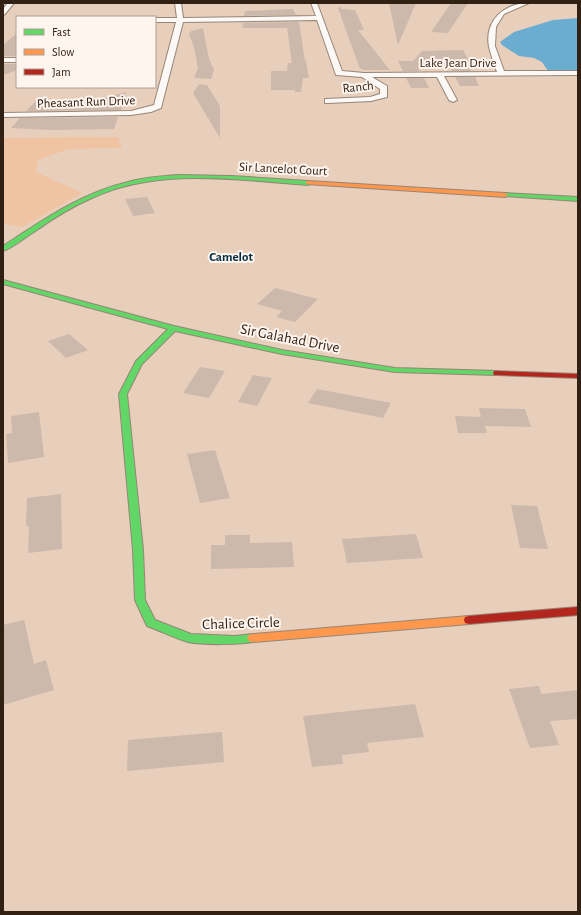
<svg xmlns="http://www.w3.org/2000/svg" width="581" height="915" font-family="'Alegreya Sans',sans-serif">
<rect width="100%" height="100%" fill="#e8cfbc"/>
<polygon fill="#f0c3a2" points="118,137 122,148 69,149 38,160 36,172 82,193 23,227 3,224 3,138"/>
<polygon fill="#6badd0" points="578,18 578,71 548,71 542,62 534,58 519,56 502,45 500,42 514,32 553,20"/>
<g fill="#cdb8ac">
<polygon points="389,3 416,3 398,45"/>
<polygon points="451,3 468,3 448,33 431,32"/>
<polygon points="340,7 342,9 355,10 364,30 358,30 390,70 363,70 363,69 360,69 338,8"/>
<polygon points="293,9 296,15 244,16 245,11"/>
<polygon points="299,22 305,61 306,61 309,78 303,78 301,92 295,92 295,90 271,90 271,71 287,71 288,63 292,63 287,28 242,28 243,23"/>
<polygon points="203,28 209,59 214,70 211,79 194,78 198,68 194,47 189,34 191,31"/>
<polygon points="17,33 17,56 3,56 3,45"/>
<polygon points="463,50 472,66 468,66 471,71 452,71 450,67 418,67 420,71 403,71 398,61 413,61 422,51"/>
<polygon points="3,64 17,64 17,70 3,75"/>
<polygon points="455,77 475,77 479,86 460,86"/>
<polygon points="406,78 424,78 429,88 411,88"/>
<polygon points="199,84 207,85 220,106 220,138 193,93"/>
<polygon points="126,92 121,110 26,111 38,99 61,100 104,98"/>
<polygon points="118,117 114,129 50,130 11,128 20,118"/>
<polygon points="147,197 155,213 133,216 125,199"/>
<polygon points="275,288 318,299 295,322 276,317 282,311 257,304"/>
<polygon points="69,334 88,350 66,358 48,341"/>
<polygon points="200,367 225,371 209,398 183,393"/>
<polygon points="253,375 272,378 257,406 238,402"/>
<polygon points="317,389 391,403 383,418 308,403"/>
<polygon points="479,408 525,409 531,427 485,426 487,433 458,433 455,416 481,417"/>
<polygon points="39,412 44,457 8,463 6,434 12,433 11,416"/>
<polygon points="215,450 230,498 200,503 187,454"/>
<polygon points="61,494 62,549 28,553 29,526 26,526 27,498"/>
<polygon points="511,505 537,506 548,549 520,548"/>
<polygon points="416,534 423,558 347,563 342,539"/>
<polygon points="225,535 250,535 250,543 292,542 294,567 211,569 211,545 225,545"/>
<polygon points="24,620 34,664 46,660 54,690 3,705 3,625"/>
<polygon points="539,686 541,694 578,690 578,719 550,721 559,745 530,748 509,689"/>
<polygon points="415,704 424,737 367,743 369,752 342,755 343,764 312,767 303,716"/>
<polygon points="222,732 224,762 127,771 128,740"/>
</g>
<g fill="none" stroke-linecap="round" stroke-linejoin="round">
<g stroke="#978576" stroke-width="2">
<g id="street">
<polygon points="8,3 14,3 5,14 3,15 3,9"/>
<path d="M175,3H181L183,18L316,16L311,3H317L342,71L364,73L497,72C494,64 491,55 489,47C484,21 504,3 529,3L504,14L496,27L495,46L504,71H578V75L444,76L457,100L453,102L449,100L437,77H372L387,86V97L371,101L328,103H325V99L370,97L380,94V89L362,77L336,75L317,20L183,22L161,108L151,112L131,115L3,117V113L131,111L154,105L176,22H155V18H177Z"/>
<rect x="3" y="58" width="14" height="4"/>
</g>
</g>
<g stroke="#978576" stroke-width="2">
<g id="fast">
<path d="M180,175L232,176L308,181L311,183L308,185C237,180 159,167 92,198C71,207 52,219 34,232C24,238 14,247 3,251V246C43,220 81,193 128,182C145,177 163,176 180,175Z"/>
<polygon points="505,193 578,197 578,201 503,196 503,194"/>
<path d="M3,280L174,326L282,350L395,368L497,371L501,373L497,375L395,372L282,354L175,331L142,364L127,394L143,550L145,600L155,620L191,634L235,636L253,634L257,635L259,638L257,641C244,645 202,645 188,642C174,638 161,631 147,626L135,600L133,550L119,394L136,361L168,329L3,284Z"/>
</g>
</g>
<g stroke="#978576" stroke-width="2">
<g id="slow">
<polygon points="308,181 505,193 508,195 505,197 306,184 306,182"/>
<polygon points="469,616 473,617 474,620 473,623 469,624 253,642 249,641 247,638 249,635 253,634"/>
</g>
</g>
<g stroke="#978576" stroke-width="2">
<g id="jam">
<polygon points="494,371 578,374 578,378 497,375 494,375 493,373"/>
<polygon points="578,607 578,615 469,624 465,623 464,620 465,617 469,616"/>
</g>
</g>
<use href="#street" fill="#fcf8f5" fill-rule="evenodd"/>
<use href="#fast" fill="#63d668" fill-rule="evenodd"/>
<use href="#slow" fill="#ff974d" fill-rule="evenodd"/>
<use href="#jam" fill="#b3261e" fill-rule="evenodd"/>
</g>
<g text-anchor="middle" stroke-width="4" stroke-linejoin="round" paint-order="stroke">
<g font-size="13" fill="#312014" stroke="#fef5ee">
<text x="458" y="67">Lake Jean Drive</text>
<text transform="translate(358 86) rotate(-6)" y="5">Ranch</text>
<text transform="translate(86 101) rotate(-2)" y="5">Pheasant Run Drive</text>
<text transform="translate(283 168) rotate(3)" y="5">Sir Lancelot Court</text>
</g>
<g font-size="13" font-weight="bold" fill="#022d43" stroke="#fef5ee">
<text x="231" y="261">Camelot</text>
</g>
<g font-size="15" fill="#312014" stroke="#fef5ee">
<text transform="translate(290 338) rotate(11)" y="5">Sir Galahad Drive</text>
<text transform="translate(241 623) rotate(-2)" y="5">Chalice Circle</text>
</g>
</g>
<rect width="581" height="915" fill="none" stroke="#312014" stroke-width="8"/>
<rect x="16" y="16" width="140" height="72" fill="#fef5ee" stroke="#aca097"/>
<rect x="24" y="29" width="20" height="6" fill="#63d668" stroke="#aca097"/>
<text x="52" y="36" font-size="12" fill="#312014">Fast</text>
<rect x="24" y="49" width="20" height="6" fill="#ff974d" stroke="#aca097"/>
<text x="52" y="56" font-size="12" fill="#312014">Slow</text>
<rect x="24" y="69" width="20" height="6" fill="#b3261e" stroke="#aca097"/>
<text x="52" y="76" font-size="12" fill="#312014">Jam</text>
</svg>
